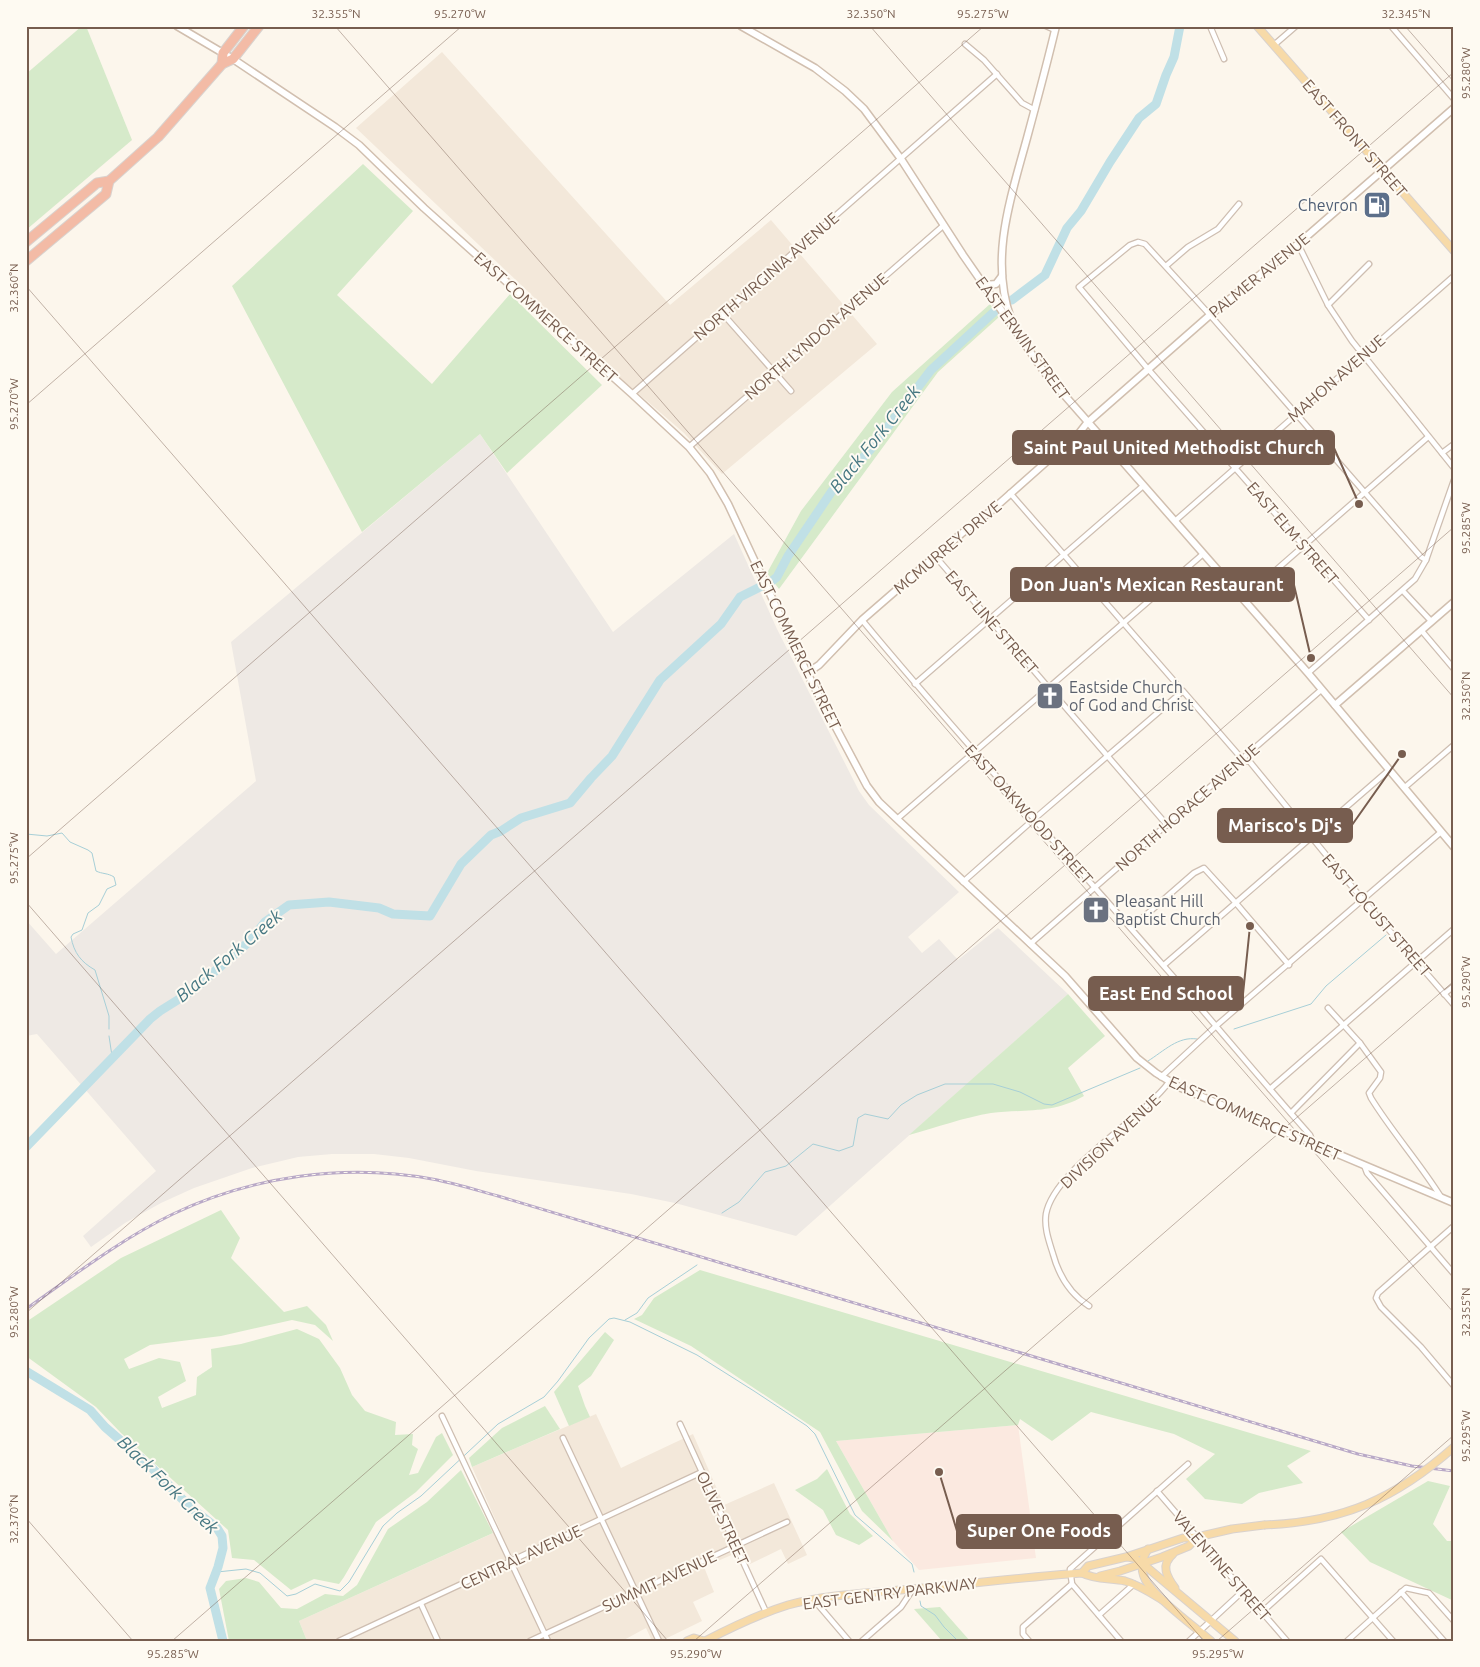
<svg xmlns="http://www.w3.org/2000/svg" width="1480" height="1667" font-family="Ubuntu,sans-serif">
<rect width="100%" height="100%" fill="#fcf6ec"/>
<g fill="#f3e8da">
<polygon points="442,52 670,305 771,220 877,344 722,474 684,433 603,363 356,128"/>
<polygon points="596,1414 621,1468 693,1434 724,1505 774,1483 807,1555 788,1564 781,1549 750,1564 743,1550 704,1567 714,1592 693,1602 702,1621 661,1641 652,1641 646,1628 622,1641 307,1641 299,1621 500,1530 472,1467"/>
</g>
<polygon fill="#fbe9e0" points="1018,1425 1036,1558 919,1570 893,1541 836,1441"/>
<polygon fill="#eee9e4" points="480,434 613,632 734,534 777,629 859,791 869,805 959,892 908,937 922,953 939,939 958,960 998,928 1068,994 796,1236 675,1203 631,1194 476,1171 409,1158 374,1154 332,1154 298,1157 252,1168 194,1188 161,1203 125,1223 91,1247 83,1236 156,1171 37,1034 26,1036 26,920 56,954 256,781 231,642"/>
<g fill="#d6eaca">
<polygon points="82,26 86,26 132,140 26,230 26,74"/>
<polygon points="363,164 413,211 337,295 432,384 510,294 602,385 507,473 480,434 362,532 232,286"/>
<polygon points="990,304 999,317 938,372 779,589 767,573 801,511 892,392"/>
<path d="M1068,994L1105,1036L1068,1068L1084,1096C1053,1114 1025,1109 991,1113C966,1117 934,1128 909,1135Z"/>
<polygon points="221,1210 240,1238 231,1258 284,1312 307,1306 326,1325 333,1341 315,1325 292,1320 221,1336 150,1345 124,1359 129,1369 159,1358 180,1362 186,1381 158,1397 162,1408 196,1395 197,1377 212,1367 211,1349 241,1344 297,1329 319,1339 340,1368 352,1395 365,1411 396,1422 395,1435 413,1434 412,1445 418,1449 409,1475 418,1473 436,1437 442,1433 453,1455 416,1492 376,1522 344,1577 339,1584 314,1579 291,1590 254,1560 232,1558 228,1530 121,1433 96,1407 26,1356 26,1322 121,1258"/>
<polygon points="700,1270 1311,1451 1287,1466 1303,1483 1259,1493 1242,1504 1205,1499 1186,1479 1215,1454 1174,1434 1091,1412 1052,1441 1020,1419 1018,1425 836,1441 893,1541 862,1511 820,1432 691,1346 634,1319 642,1315 654,1298"/>
<polygon points="605,1332 614,1340 591,1376 578,1386 585,1406 590,1417 569,1426 554,1392"/>
<polygon points="545,1406 560,1429 472,1467 469,1458 502,1428"/>
<polygon points="827,1469 850,1514 873,1536 859,1545 836,1535 823,1510 795,1490 817,1479"/>
<polygon points="461,1470 493,1533 299,1621 307,1641 229,1641 219,1589 226,1581 246,1578 259,1582 281,1608 297,1609 325,1594 343,1596 357,1585 388,1529 427,1502"/>
<polygon points="1428,1481 1450,1486 1433,1524 1447,1541 1454,1541 1454,1601 1370,1562 1341,1532"/>
<polygon points="940,1607 970,1641 942,1641 914,1609"/>
</g>
<g fill="none" stroke-linecap="round" stroke-linejoin="round">
<g stroke="#a7cfd7" stroke-width="1">
<path d="M26,834L47,836L62,833L70,842L88,850L92,853L96,871C102,874 108,873 114,877L116,885L107,889L99,905L88,913L82,930L73,934L71,937C74,953 81,962 95,970L109,1016V1029"/>
<polyline points="1234,1029 1311,1004 1326,986 1386,935"/>
<polyline points="109,1036 112,1056"/>
<path d="M1148,1061C1164,1051 1178,1036 1197,1039"/>
<polyline points="722,1213 739,1202 765,1172 786,1166 813,1144 839,1151 853,1146 858,1118 865,1114 888,1119 901,1105 917,1095 945,1084 993,1084 1020,1092 1044,1104 1052,1105 1140,1068"/>
<polyline points="625,1320 637,1313 648,1298 697,1265"/>
<polyline points="217,1572 246,1569 260,1573 287,1596 296,1594 315,1584 340,1591 349,1582 383,1526 397,1513 421,1496 498,1424 544,1397 558,1381 589,1338 609,1319 614,1318 630,1322 697,1355 754,1391 807,1426 815,1434 855,1515 912,1564 914,1572"/>
<polyline points="920,1601 921,1606 935,1615 944,1627 958,1641"/>
</g>
<g stroke="#c0e0e6" stroke-width="9">
<polyline points="1012,300 1045,275 1067,228 1081,211 1110,162 1139,118 1156,104 1166,75 1174,57 1180,26"/>
<polyline points="772,581 777,577 788,556 832,491 870,450 931,370 995,311"/>
<polyline points="26,1147 150,1019 160,1011 192,991 251,940 265,922 289,905 329,902 379,908 393,914 430,916 461,864 491,835 501,831 521,818 570,803 591,778 612,756 660,680 721,624 740,597 760,587"/>
<polyline points="26,1371 90,1410 105,1427 151,1467 189,1506 217,1528 222,1536 223,1548 218,1567 210,1588 223,1641"/>
</g>
<g stroke="#cebeb1" stroke-width="7">
<g id="street">
<polyline points="1046,26 1055,30"/>
<polyline points="1210,26 1224,59"/>
<polyline points="1391,26 1454,99"/>
<polyline points="965,44 984,60 1022,103 1035,110"/>
<polyline points="1274,45 1296,26"/>
<polyline points="1298,244 1328,305 1352,341 1454,468"/>
<polyline points="1166,266 1188,247 1218,229 1239,204"/>
<polyline points="1328,305 1369,264"/>
<polyline points="723,314 791,391"/>
<polyline points="632,394 997,74"/>
<polyline points="689,447 944,225"/>
<polyline points="1442,453 1454,444"/>
<polyline points="1010,493 1175,682"/>
<polyline points="1175,521 1454,276"/>
<polyline points="935,556 1167,825"/>
<polyline points="1403,591 1431,621"/>
<polyline points="1243,599 1428,437"/>
<path d="M862,620C959,737 1062,849 1162,964C1212,1020 1260,1079 1310,1135L1313,1143"/>
<polyline points="1369,620 1148,369 1079,287 1130,245 1138,242 1145,244 1210,315 1421,557 1426,560"/>
<polyline points="1421,630 1454,669"/>
<polyline points="1308,673 1415,579 1426,560 1454,480"/>
<polyline points="915,684 1143,486"/>
<polyline points="1404,788 1454,745"/>
<polyline points="897,819 1203,554"/>
<polyline points="963,882 1033,820 1183,691 1243,760 1250,762 1363,900 1454,1005"/>
<polyline points="1131,928 1194,873 1204,868 1235,902 1289,965"/>
<polyline points="1030,944 1321,690"/>
<polyline points="1164,965 1389,770"/>
<polyline points="1444,994 1454,986"/>
<path d="M1328,1008L1360,1043L1381,1072L1380,1078L1369,1093L1371,1098C1392,1132 1419,1162 1441,1197"/>
<polyline points="1161,1077 1216,1026 1441,832"/>
<polyline points="1270,1089 1454,929"/>
<polyline points="1291,1113 1360,1043"/>
<polyline points="1364,1165 1367,1173 1454,1274"/>
<polyline points="1454,1226 1378,1293 1376,1298 1381,1307 1421,1347 1454,1386"/>
<path d="M1089,1306C1070,1294 1059,1276 1053,1254C1049,1241 1044,1228 1046,1214C1054,1170 1141,1120 1169,1082"/>
<polyline points="442,1416 548,1641"/>
<polyline points="680,1424 766,1612"/>
<polyline points="563,1438 659,1641"/>
<polyline points="1157,1491 1287,1641"/>
<polyline points="1401,1592 1444,1641"/>
<polyline points="814,1600 849,1641"/>
<polyline points="421,1604 438,1641"/>
<polyline points="1262,1612 1321,1559 1393,1641"/>
<polyline points="1099,1615 1134,1584"/>
<polyline points="339,1641 702,1472"/>
<polyline points="530,1641 787,1522"/>
<polyline points="862,1641 901,1607 913,1589"/>
<polyline points="1029,1641 1023,1634 1023,1627 1072,1584"/>
<polyline points="1121,1641 1072,1584 1070,1569 1188,1464"/>
<polyline points="1189,1641 1243,1591"/>
<polyline points="1347,1641 1406,1588 1429,1593 1454,1621"/>
</g>
</g>
<g stroke="#d1bfaf" stroke-width="9">
<g id="secondary">
<polyline points="177,26 233,59 335,127 359,145 424,208 632,394 689,447 710,473 728,504 807,673 867,786 879,802 897,819 1065,976 1137,1058 1156,1073 1179,1087 1454,1203"/>
<polyline points="741,26 815,68 845,91 864,109 901,159 963,255 1045,373 1308,673 1454,847"/>
<polyline points="985,285 996,284 1002,276"/>
<path d="M1011,319C989,258 1011,197 1027,138C1037,101 1047,64 1056,26"/>
<polyline points="807,673 819,665 862,620 961,534 992,510 1080,432 1087,423 1210,315 1298,244 1454,108"/>
<polyline points="1335,705 1454,602"/>
</g>
</g>
<g stroke="#d9d2ce" stroke-width="9">
<g id="primary">
<polyline points="1257,26 1454,251"/>
<path d="M1148,1549C1142,1558 1140,1569 1145,1579C1153,1596 1195,1627 1211,1641"/>
<path d="M1173,1554C1160,1565 1167,1577 1175,1588"/>
<polyline points="1127,1557 1134,1558 1143,1564 1235,1641"/>
<polyline points="1082,1573 1088,1566 1126,1557 1183,1538 1197,1537 1232,1529 1264,1525"/>
<polyline points="1100,1576 1120,1571 1162,1557 1189,1546 1197,1537"/>
<polyline points="687,1641 694,1638 704,1641"/>
<path d="M705,1641C732,1627 759,1614 788,1605C829,1594 871,1593 912,1589C969,1584 1025,1577 1082,1573C1095,1580 1111,1578 1125,1581C1139,1585 1151,1593 1164,1601"/>
</g>
</g>
<g stroke="#d9d2ce" stroke-width="11">
<g id="highway">
<polyline points="222,64 223,53 244,26"/>
<polyline points="26,242 97,183 109,181 158,137 222,64 233,59 259,26"/>
<polyline points="26,261 106,194 109,181"/>
</g>
</g>
<use href="#street" stroke="#fff" stroke-width="4.5"/>
<use href="#secondary" stroke="#fff" stroke-width="6"/>
<use href="#primary" stroke="#f7daa8" stroke-width="7"/>
<use href="#highway" stroke="#f3bba6" stroke-width="9"/>
<g stroke="#b9a9c7" stroke-width="3">
<path id="rail" d="M26,1309C73,1276 121,1239 173,1214C253,1176 345,1163 432,1179C454,1183 476,1190 498,1196L1358,1454L1412,1466L1454,1471"/>
</g>
<use href="#rail" stroke="#fefaf2" stroke-width="1" stroke-dasharray="4" stroke-linecap="butt"/>
<g stroke="#d9d2ce" stroke-width="9" stroke-linecap="butt">
<path id="primary-bridge" d="M1264,1525C1343,1522 1395,1499 1454,1447"/>
</g>
<use href="#primary-bridge" stroke="#f7daa8" stroke-width="7"/>
</g>
<path fill="none" stroke="#775d4f" stroke-width="1" stroke-opacity="0.45" d="M335,26L1454,1313M870,26L1454,698M1405,26L1454,82M26,286L1204,1641M26,405L462,26M26,859L984,26M26,902L668,1641M26,1313L1454,72M26,1518L133,1641M172,1641L1454,527M694,1641L1454,981M1217,1641L1454,1435"/>
<defs>
<g id="fuel-square" transform="scale(1.4375)"><rect x="-9" y="-9" width="18" height="18" rx="4" fill="#5c6f8a" stroke="#fefaf2"/><path d="M-5.5-6h7V0h2V4h1.3V-2.5L3-4.5l.8-.8L6-3V5H2.5V1h-1V6h-7ZM-4.2-4.7v3.2H.2V-4.7Z" fill="#fff"/></g>
<g id="church-square" transform="scale(1.4375)"><rect x="-9" y="-9" width="18" height="18" rx="4" fill="#6b7280" stroke="#fefaf2"/><path d="M-1.2-6h2.4v3.5h3.3v2.4h-3.3V6h-2.4V-.1h-3.3v-2.4h3.3Z" fill="#fff"/></g>
</defs>
<g fill-rule="evenodd">
<use href="#fuel-square" x="1377" y="205"/>
<use href="#church-square" x="1050" y="696"/>
<use href="#church-square" x="1096" y="910"/>
</g>
<g text-anchor="middle" stroke-width="4" stroke-linejoin="round" paint-order="stroke">
<g font-size="16" fill="#775d4f" stroke="#fefaf2">
<text transform="translate(1355 138) rotate(49)" y="6">EAST FRONT STREET</text>
<text transform="translate(1259 275) rotate(-39)" y="6">PALMER AVENUE</text>
<text transform="translate(766 276) rotate(-41)" y="6">NORTH VIRGINIA AVENUE</text>
<text transform="translate(546 317) rotate(42)" y="6">EAST COMMERCE STREET</text>
<text transform="translate(816 336) rotate(-41)" y="6">NORTH LYNDON AVENUE</text>
<text transform="translate(1023 338) rotate(54)" y="6">EAST ERWIN STREET</text>
<text transform="translate(1336 378) rotate(-41)" y="6">MAHON AVENUE</text>
<text transform="translate(1293 533) rotate(49)" y="6">EAST ELM STREET</text>
<text transform="translate(947 547) rotate(-40)" y="6">MCMURREY DRIVE</text>
<text transform="translate(992 622) rotate(49)" y="6">EAST LINE STREET</text>
<text transform="translate(796 645) rotate(64)" y="6">EAST COMMERCE STREET</text>
<text transform="translate(1187 807) rotate(-41)" y="6">NORTH HORACE AVENUE</text>
<text transform="translate(1029 814) rotate(48)" y="6">EAST OAKWOOD STREET</text>
<text transform="translate(1377 915) rotate(49)" y="6">EAST LOCUST STREET</text>
<text transform="translate(1255 1118) rotate(24)" y="6">EAST COMMERCE STREET</text>
<text transform="translate(1110 1141) rotate(-43)" y="6">DIVISION AVENUE</text>
<text transform="translate(723 1518) rotate(65)" y="6">OLIVE STREET</text>
<text transform="translate(521 1557) rotate(-25)" y="6">CENTRAL AVENUE</text>
<text transform="translate(1222 1566) rotate(49)" y="6">VALENTINE STREET</text>
<text transform="translate(659 1581) rotate(-25)" y="6">SUMMIT AVENUE</text>
<text transform="translate(890 1593) rotate(-7)" y="6">EAST GENTRY PARKWAY</text>
</g>
<g font-size="16" fill="#4e5e75" stroke="#fefaf2" text-anchor="end">
<text x="1358" y="211">Chevron</text>
</g>
<g font-size="16" fill="#5b616d" stroke="#fefaf2" text-anchor="start">
<text x="1069" y="693">Eastside Church<tspan x="1069" dy="18">of God and Christ</tspan></text>
<text x="1115" y="907">Pleasant Hill<tspan x="1115" dy="18">Baptist Church</tspan></text>
</g>
<g font-size="18" font-style="italic" fill="#467782" stroke="#fefaf2">
<text transform="translate(875 439) rotate(-51)" y="6">Black Fork Creek</text>
<text transform="translate(229 956) rotate(-40)" y="6">Black Fork Creek</text>
<text transform="translate(168 1485) rotate(44)" y="6">Black Fork Creek</text>
</g>
</g>
<path fill="none" stroke="#775d4f" stroke-width="2" d="M1359 504L1334 448M1311 658L1294 585M1402 754L1352 825M1250 926L1243 994M939 1472L957 1531"/>
<g fill="#775d4f" stroke="#fefaf2" stroke-width="2">
<circle cx="1359" cy="504" r="5"/>
<circle cx="1311" cy="658" r="5"/>
<circle cx="1402" cy="754" r="5"/>
<circle cx="1250" cy="926" r="5"/>
<circle cx="939" cy="1472" r="5"/>
</g>
<g fill="#775d4f" stroke="#775d4f" stroke-width="2">
<rect x="1013" y="431" width="321" height="33" rx="5"/>
<rect x="1011" y="568" width="283" height="33" rx="5"/>
<rect x="1218" y="809" width="134" height="33" rx="5"/>
<rect x="1089" y="977" width="154" height="33" rx="5"/>
<rect x="957" y="1515" width="164" height="33" rx="5"/>
</g>
<g font-size="18" text-anchor="middle" font-weight="bold" fill="#fff">
<text x="1174" y="454">Saint Paul United Methodist Church</text>
<text x="1152" y="591">Don Juan's Mexican Restaurant</text>
<text x="1285" y="832">Marisco's Dj's</text>
<text x="1166" y="1000">East End School</text>
<text x="1039" y="1537">Super One Foods</text>
</g>
<rect width="1480" height="1667" fill="none" stroke="#fefaf2" stroke-width="55"/>
<rect x="28" y="28" width="1424" height="1612" fill="none" stroke="#775d4f" stroke-width="2"/>
<g font-size="12" text-anchor="middle" fill="#775d4f">
<text x="336" y="18">32.355°N</text>
<text x="460" y="18">95.270°W</text>
<text x="871" y="18">32.350°N</text>
<text x="983" y="18">95.275°W</text>
<text x="1406" y="18">32.345°N</text>
<text transform="translate(1466 73) rotate(-90)" y="4">95.280°W</text>
<text transform="translate(14 288) rotate(-90)" y="4">32.360°N</text>
<text transform="translate(14 404) rotate(-90)" y="4">95.270°W</text>
<text transform="translate(1466 528) rotate(-90)" y="4">95.285°W</text>
<text transform="translate(1466 696) rotate(-90)" y="4">32.350°N</text>
<text transform="translate(14 858) rotate(-90)" y="4">95.275°W</text>
<text transform="translate(1466 982) rotate(-90)" y="4">95.290°W</text>
<text transform="translate(1466 1312) rotate(-90)" y="4">32.355°N</text>
<text transform="translate(14 1312) rotate(-90)" y="4">95.280°W</text>
<text transform="translate(1466 1436) rotate(-90)" y="4">95.295°W</text>
<text transform="translate(14 1519) rotate(-90)" y="4">32.370°N</text>
<text x="173" y="1658">95.285°W</text>
<text x="696" y="1658">95.290°W</text>
<text x="1218" y="1658">95.295°W</text>
</g>
</svg>
